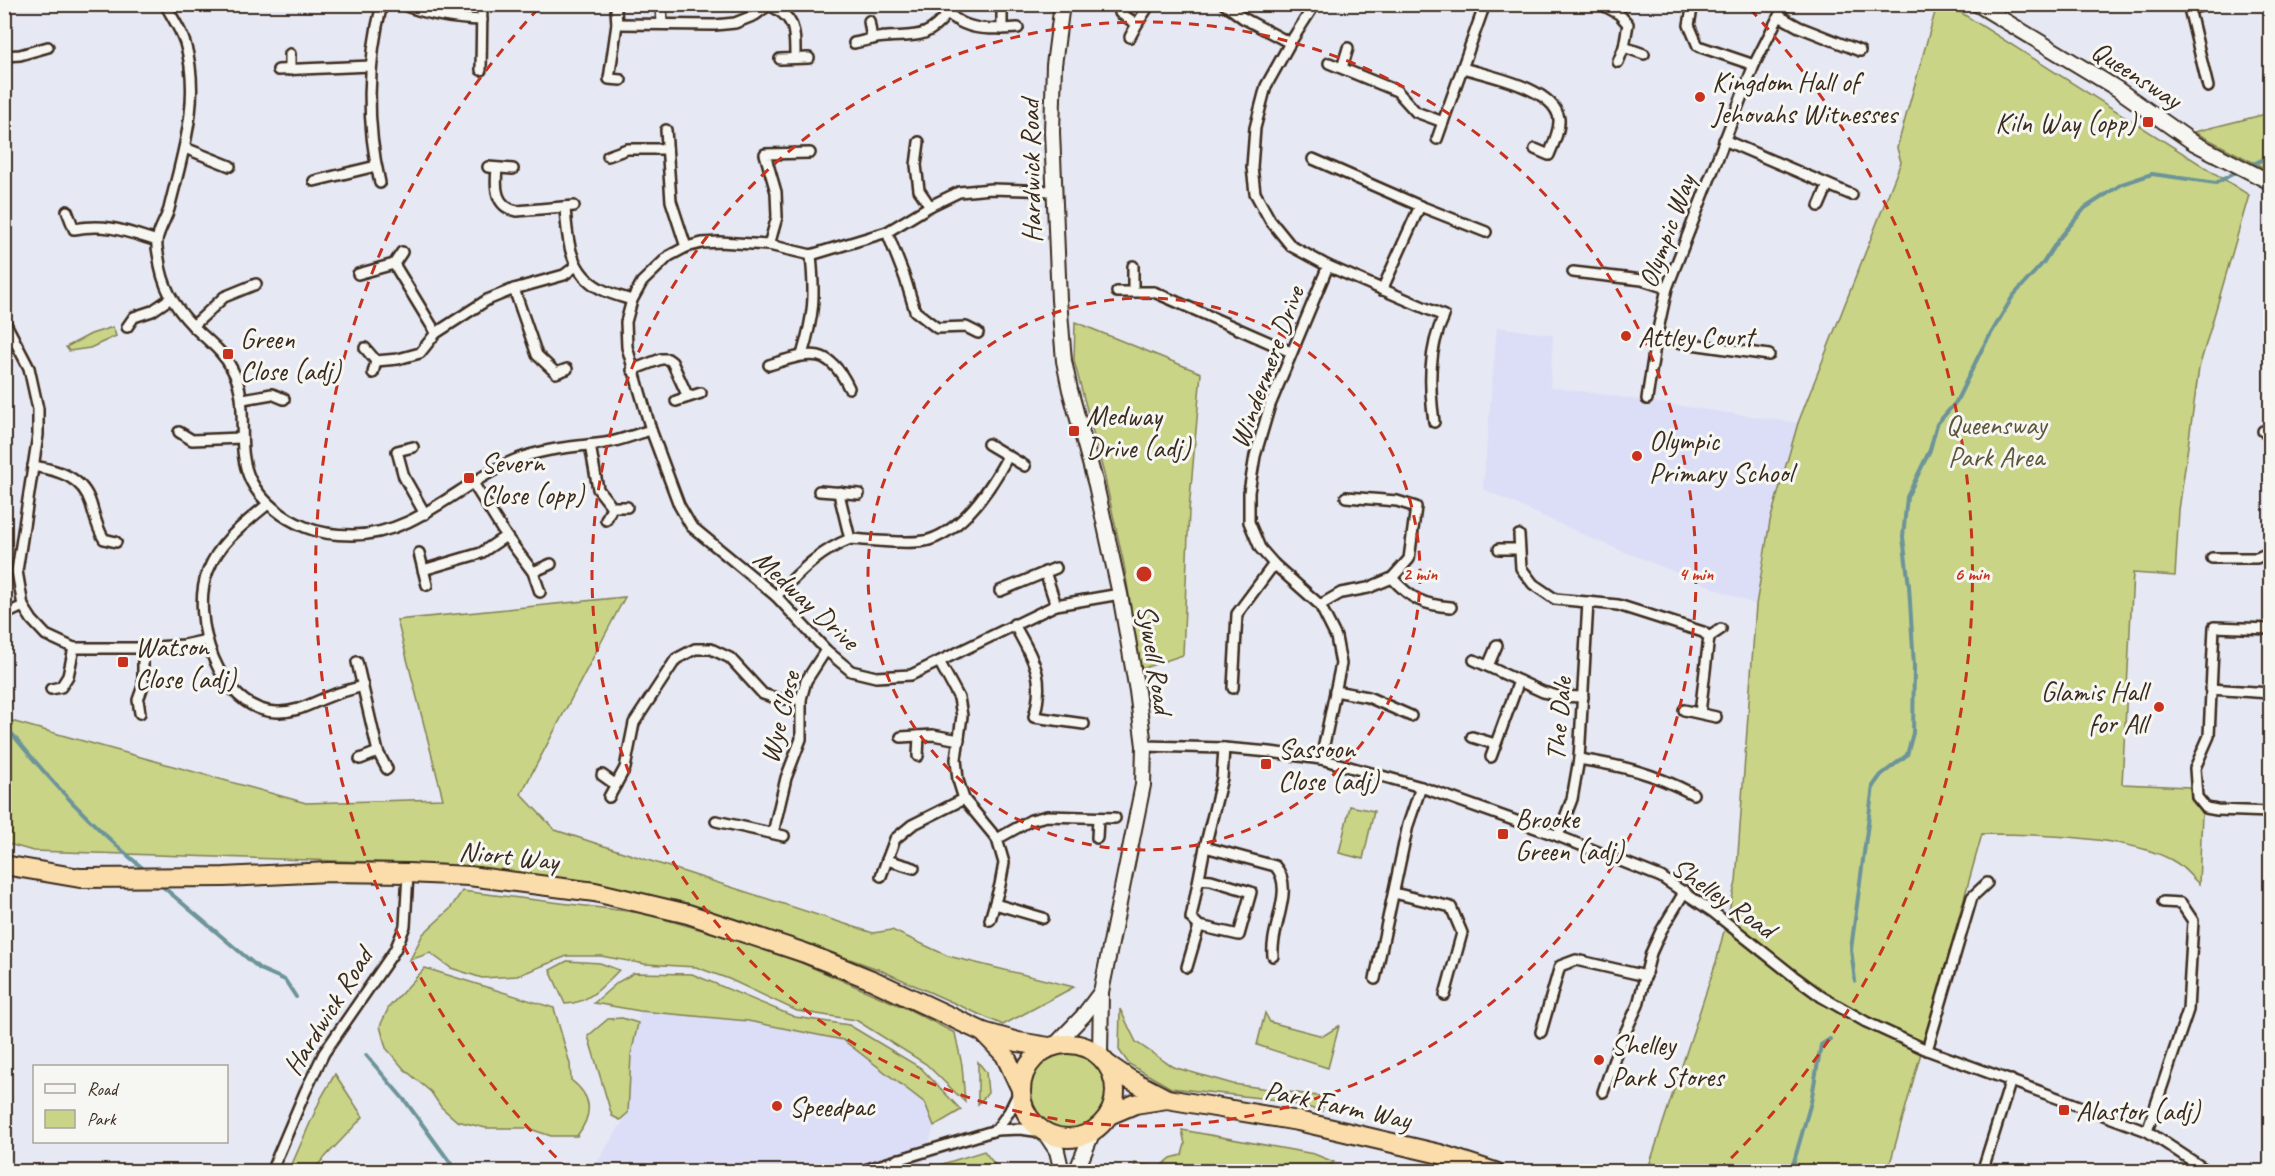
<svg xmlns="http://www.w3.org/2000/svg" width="2275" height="1176" font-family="Caveat,sans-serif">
<rect width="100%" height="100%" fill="#e6e8f4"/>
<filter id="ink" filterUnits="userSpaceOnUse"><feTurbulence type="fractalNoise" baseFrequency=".0167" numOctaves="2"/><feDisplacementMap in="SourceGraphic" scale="12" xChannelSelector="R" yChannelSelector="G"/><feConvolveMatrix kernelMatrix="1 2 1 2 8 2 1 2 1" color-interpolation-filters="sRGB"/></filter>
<g filter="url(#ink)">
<g fill="#dbdef6">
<polygon points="1497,327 1553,335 1550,387 1798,423 1770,521 1756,605 1593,539 1483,489"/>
<polygon points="640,1011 748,1021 843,1040 925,1103 934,1126 920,1171 591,1172 628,1113 631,1055"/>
<polygon points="1334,1162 1359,1171 1321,1172"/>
</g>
<g fill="#c9d487" stroke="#827f52" stroke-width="1.5">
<path d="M1937,5H1949L2249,195L2199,368L2179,510L2175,576L2133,573L2122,784L2189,787L2202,814L2199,884C2191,877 2184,867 2175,862C2134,836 2032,834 1982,834L1888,1171L1647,1172L1717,959L1736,882L1756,605L1770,521L1798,423L1901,162L1897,148Z"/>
<polygon points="2270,113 2270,171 2194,132"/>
<polygon points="1075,322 1201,373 1189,510 1183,655 1141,669 1124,565 1104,474 1074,361"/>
<polygon points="113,327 116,336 90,348 69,351 66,347 91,334"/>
<polygon points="625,597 521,794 555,830 873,933 892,930 948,956 1074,987 1003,1025 878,969 746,922 614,887 478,867 432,864 33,851 5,843 4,719 306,803 443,799 397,620"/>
<polygon points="1350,806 1374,811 1363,859 1339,853"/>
<polygon points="462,891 643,913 772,950 910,1010 955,1033 962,1065 965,1102 926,1064 856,1020 797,1011 729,979 696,967 645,964 601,956 567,956 517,976 482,978 451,968 430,953 410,960 423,934 450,909"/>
<path d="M567,961L600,963L619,970C603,986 588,1004 565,1004L550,970Z"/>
<path d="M425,968L554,1008L570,1064L571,1080C593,1097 593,1114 577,1136H551L527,1128H486L457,1121L441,1107L431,1092L404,1069L386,1048L380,1026L389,1007Z"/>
<polygon points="634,973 692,974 795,1017 849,1025 921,1068 961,1110 934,1126 925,1103 843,1040 748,1021 640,1011 594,1003 618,982"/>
<polygon points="1120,1009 1136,1042 1173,1067 1233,1084 1325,1097 1322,1111 1278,1100 1171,1088 1129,1064 1119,1050"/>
<polygon points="1265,1013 1270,1022 1323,1036 1339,1026 1328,1068 1257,1045"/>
<polygon points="622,1018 638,1023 631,1055 628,1113 620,1120 612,1116 588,1036 608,1019"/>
<circle cx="1068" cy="1092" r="41"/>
<polygon points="978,1062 986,1072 988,1093 978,1104"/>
<polygon points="335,1074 363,1117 312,1171 289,1171 321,1098"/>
<polygon points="1182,1130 1314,1154 1334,1162 1321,1172 1134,1171 1135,1163 1160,1167 1171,1158 1182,1155 1185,1144"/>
<polygon points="984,1151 1000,1171 920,1171"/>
</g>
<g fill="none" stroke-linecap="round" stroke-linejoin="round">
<g stroke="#6c9499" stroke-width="4">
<polyline points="2247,167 2270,156"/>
<path d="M4,732L13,735C53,784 96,830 145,870"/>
<polyline points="162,886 260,969 285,980 296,997"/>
<polyline points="1855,981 1851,949 1873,786 1881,775 1907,755 1913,733 1914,666 1909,586 1903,537 1907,497 1930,450 1937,424 1956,402 1982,349 2013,296 2043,263 2058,240 2085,208 2122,184 2152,174 2216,183 2240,170"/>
<polyline points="366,1055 406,1102 457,1172"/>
<polyline points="1791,1172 1811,1102 1821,1045 1830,1039"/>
</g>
<g stroke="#3b2a1e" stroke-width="14">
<g id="street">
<path d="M165,4C172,17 181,30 185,43C202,99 182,155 169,209C166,219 159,229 157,240C156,246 158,253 159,259C162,285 175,308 193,326C207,340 223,351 232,369C252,404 233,445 251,481C262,502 283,518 305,527C319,533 335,535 352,535C416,535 459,483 515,460C544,448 575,447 605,443C620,441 636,434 651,430"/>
<path d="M401,4C428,15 454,19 482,20"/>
<polyline points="661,4 662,24"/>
<path d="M941,4C959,32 989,30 1018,28"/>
<polyline points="1224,4 1243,18 1290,43"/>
<polyline points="1315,4 1290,43 1266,86 1255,128 1252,167 1255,193 1270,220 1291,246 1328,266 1270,405 1255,456 1249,492 1249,522 1260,548 1274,564 1320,605 1336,637 1341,664 1321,759"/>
<polyline points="1601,4 1619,14 1628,24 1624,47 1618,62"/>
<polyline points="2188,4 2208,87"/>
<path d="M769,5C796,18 795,30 795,58"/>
<polyline points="1002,9 1002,29"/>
<polyline points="1692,9 1689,25 1698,46 1754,65"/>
<polyline points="2189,9 2209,4"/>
<polyline points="616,10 617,24 609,79 621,80"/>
<polyline points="1120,13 1137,24"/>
<polyline points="1779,16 1799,27 1860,51"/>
<polyline points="869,21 872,39"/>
<polyline points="617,24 715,25 735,23 755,15 770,4"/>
<polyline points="1130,37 1137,24 1150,4"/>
<path d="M854,43C865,41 876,37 887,37C917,35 927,39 947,14"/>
<polyline points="1624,47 1644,54"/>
<polyline points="290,54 290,70"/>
<polyline points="4,56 20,55 48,47"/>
<polyline points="780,59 809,58"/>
<polyline points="1329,63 1397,91 1416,112 1443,122"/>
<polyline points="1342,68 1348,48"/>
<path d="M1463,68C1489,76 1555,88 1559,119C1560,130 1553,145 1549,155L1535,149"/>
<polyline points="278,70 371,66"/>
<polyline points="481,70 482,4"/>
<polyline points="666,130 671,201 686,247"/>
<polyline points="1437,139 1485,4"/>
<polyline points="1724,140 1852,195"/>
<polyline points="919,142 916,165 919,190 930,206"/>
<polyline points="185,148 230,166"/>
<polyline points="608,156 627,149 667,149"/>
<polyline points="1313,159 1420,206"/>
<polyline points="488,167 513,169"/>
<path d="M497,169C495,187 495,207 517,211L574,206"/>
<polyline points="314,181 376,166"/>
<path d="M380,183C366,125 367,62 382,4"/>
<polyline points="1054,191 991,189 959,192 930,206 887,232 811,255 769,245 719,242 702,243 686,247 669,256 642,282 632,300 626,322 627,347 651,430 679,505 691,526 776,596 826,650 851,671 876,677 911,675 1056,605 1120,594"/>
<polyline points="1819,206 1828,185"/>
<path d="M565,207C567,238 569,273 601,289C610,294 622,297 632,300"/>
<path d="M67,211L74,229C107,223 125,231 157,241"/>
<polyline points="887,232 905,278 915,311 937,328 966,327 978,333"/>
<polyline points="769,245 777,217 776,192 765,154 810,153"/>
<polyline points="394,264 436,333"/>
<polyline points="1133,266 1133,291"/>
<path d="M1328,266L1444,316C1428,349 1429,386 1434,422"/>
<polyline points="1573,272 1642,280 1667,288"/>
<polyline points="358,274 394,264 402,252"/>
<polyline points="514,289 537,355 556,373 567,369"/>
<polyline points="1382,290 1420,206 1486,232"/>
<polyline points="1117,292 1154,292 1291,352"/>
<polyline points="4,320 29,368 38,409 38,435 17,571 23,606 32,620 46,635 74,648 143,648 184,645 207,640"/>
<polyline points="193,326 224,297 256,284"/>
<polyline points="127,327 134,317 152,311 171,298"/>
<polyline points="1656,339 1769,355"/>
<polyline points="365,348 376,361 373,373"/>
<path d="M802,355C814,315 815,297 811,255"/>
<polyline points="376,361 398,359 420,353 436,333 487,300 514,289 564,275 576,266"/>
<path d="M769,365C809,353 828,344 849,388"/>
<polyline points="632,370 661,359 668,359 672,362 688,397"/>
<polyline points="243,399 272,394 284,399"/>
<polyline points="1647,399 1656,339 1667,288 1754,65 1785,4"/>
<polyline points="676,401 701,393"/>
<polyline points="2263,431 2270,431"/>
<polyline points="179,432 192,440 241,438"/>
<polyline points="988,444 1025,466"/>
<polyline points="590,445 598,489 612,507 627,507"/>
<polyline points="413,447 397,451 404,477 425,514"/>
<path d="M33,466C58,470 83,477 91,504C95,517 97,528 104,539L116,542"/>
<polyline points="473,483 506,536 533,572 540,592"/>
<polyline points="819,491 859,494"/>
<polyline points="840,492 840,498 850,539"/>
<path d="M268,504C245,523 219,542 208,571C189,617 219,711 277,712C298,713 313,702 333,695C343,691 353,689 363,686"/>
<polyline points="606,520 612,507"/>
<polyline points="1519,535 1521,568 1533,584 1555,599 1618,605 1703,632 1709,637 1700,713"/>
<polyline points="1499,549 1519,549"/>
<polyline points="419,553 427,585"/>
<polyline points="2212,558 2257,558 2270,552"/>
<polyline points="423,570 481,553 506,536"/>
<polyline points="533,572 551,564"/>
<polyline points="1045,572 1056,605"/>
<path d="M1392,578C1411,599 1423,605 1451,607"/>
<polyline points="1000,591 1056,568"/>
<path d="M776,596C799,573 819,551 850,539C868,540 914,545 929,540C964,529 992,486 1008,456"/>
<polyline points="1320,605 1341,593 1368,588 1392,578 1409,559 1416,507 1397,501 1346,497"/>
<polyline points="4,615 23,606"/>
<path d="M1014,624C1033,660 1046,675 1034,717L1084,724"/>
<polyline points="2270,629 2214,627 2209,736 2195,768 2197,797 2206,808 2217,810 2270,812"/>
<polyline points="1709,637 1721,629"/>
<polyline points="1474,660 1543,692 1558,696 1583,697"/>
<polyline points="357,662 378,752 387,769"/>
<polyline points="940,663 959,698 962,716 956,759 958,780 964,799 997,839 1004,863 1000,885 990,920"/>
<polyline points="1488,666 1497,645"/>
<polyline points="1233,688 1237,614 1274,564"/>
<polyline points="51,689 61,687 68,676 74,648"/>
<polyline points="2210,689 2270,693"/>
<polyline points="1335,691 1368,697 1411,716"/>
<polyline points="1684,710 1716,717"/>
<polyline points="140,713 138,700 143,686 143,648"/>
<polyline points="901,737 933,735 959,740"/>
<polyline points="1472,737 1495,744"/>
<polyline points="1144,746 1224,748 1270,752 1321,759 1421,787 1558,836 1661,877 1713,912 1796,978 1822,997 1866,1022 1927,1050 2147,1131 2209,1172"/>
<path d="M1224,748L1222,778L1205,847L1275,866C1296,889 1270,927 1273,956"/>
<polyline points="918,756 919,736"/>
<polyline points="1491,757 1519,681"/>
<polyline points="360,759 378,752"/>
<path d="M1579,759C1623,766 1653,773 1693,794"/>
<polyline points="602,775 616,785"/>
<polyline points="609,797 625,768 634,723 676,659 695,649 711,649 730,658 763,694 779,699 801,699"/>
<polyline points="716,821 784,836"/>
<polyline points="773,833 786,778 801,739 801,699 806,681 826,650"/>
<polyline points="1558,836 1572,799 1579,759 1588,602"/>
<polyline points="1097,838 1098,818"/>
<polyline points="997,839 1031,820 1047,816 1115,818"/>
<polyline points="887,860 914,868"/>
<polyline points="881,876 895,839 912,825 964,799"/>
<polyline points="1199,879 1211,880 1251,892 1239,935 1199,926 1191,918 1205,847"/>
<polyline points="1394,893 1451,907 1462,933 1445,995"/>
<polyline points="995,904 1043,918"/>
<polyline points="1187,967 1199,926"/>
<polyline points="1375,979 1408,825 1421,787"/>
<polyline points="1541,1032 1560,966 1576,960 1646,976"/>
<polyline points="1927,1050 1972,897 1987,883"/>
<polyline points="1603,1092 1618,1048 1638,1005 1651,953 1661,931 1685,891"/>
<polyline points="996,1130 1009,1112 1020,1090"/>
<polyline points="2147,1131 2188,1010 2193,921 2181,903 2163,902"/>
<polyline points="899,1159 903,1172"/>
<polyline points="271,1172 305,1092 324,1053 395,950 405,926 408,873"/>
<polyline points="858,1172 996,1130 1020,1129 1042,1132"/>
<polyline points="1982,1172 2011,1080"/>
</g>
</g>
<g stroke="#3b2a1e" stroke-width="18">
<g id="secondary">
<polyline points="1062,4 1054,65 1052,132 1059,300 1064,361 1070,390 1096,485 1120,594 1137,691 1144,746 1143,785 1101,992 1100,1056"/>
<polyline points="1977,4 2116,88 2194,143 2270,182"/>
<polyline points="1055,1045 1083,1016 1101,992"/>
<polyline points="1045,1133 1057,1151 1062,1172"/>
<polyline points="1076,1172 1093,1131"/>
</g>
</g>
<g stroke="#3b2a1e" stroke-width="22">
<g id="highway">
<polyline points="4,865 80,878 224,877 328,872 408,873 469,876 595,892 688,914 805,953 872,980 983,1032 1018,1042 1049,1047"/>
<polyline points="983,1032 1005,1055 1020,1087"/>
<circle cx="1068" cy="1091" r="47"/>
<polyline points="1107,1064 1129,1079 1167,1099 1298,1121 1440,1154 1495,1172"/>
<polyline points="1109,1115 1135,1104 1167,1099"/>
</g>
</g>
<use href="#street" stroke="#f6f6f2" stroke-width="9"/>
<use href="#secondary" stroke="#f6f6f2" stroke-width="14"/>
<use href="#highway" stroke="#faddab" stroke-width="18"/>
</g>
</g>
<g fill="none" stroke="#c8321e" stroke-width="3" stroke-dasharray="10 8">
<circle cx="1144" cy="574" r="276"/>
<circle cx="1144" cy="574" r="552"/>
<path d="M569 1170A828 828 0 0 1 538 9M1750 9A828 828 0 0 1 1719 1170"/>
</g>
<g fill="#c8321e" stroke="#f6f6f2" stroke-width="2">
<circle cx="1700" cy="97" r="6"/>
<rect x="2142" y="116" width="12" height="12" rx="3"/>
<circle cx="1626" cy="336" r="6"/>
<rect x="222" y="348" width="12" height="12" rx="3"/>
<rect x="1068" y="425" width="12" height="12" rx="3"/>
<circle cx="1637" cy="456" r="6"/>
<rect x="463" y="472" width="12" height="12" rx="3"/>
<rect x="117" y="656" width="12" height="12" rx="3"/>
<circle cx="2159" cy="707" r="6"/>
<rect x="1260" y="758" width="12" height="12" rx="3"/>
<rect x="1497" y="828" width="12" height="12" rx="3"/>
<circle cx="1599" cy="1060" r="6"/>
<circle cx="777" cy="1106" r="6"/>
<rect x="2058" y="1104" width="12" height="12" rx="3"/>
</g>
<g text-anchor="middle" stroke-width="6" stroke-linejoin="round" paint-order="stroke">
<g font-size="28" fill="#3b2a1e" stroke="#f6f6f2">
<text transform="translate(2137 74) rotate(33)" y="10">Queensway</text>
<text transform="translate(1030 171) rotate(-91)" y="10">Hardwick Road</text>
<text transform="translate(1666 231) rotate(-70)" y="10">Olympic Way</text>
<text transform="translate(1266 367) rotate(-70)" y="10">Windermere Drive</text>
<text transform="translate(807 599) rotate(43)" y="10">Medway Drive</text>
<text transform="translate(1156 659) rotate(81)" y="10">Sywell Road</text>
<text transform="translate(779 717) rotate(-76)" y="10">Wye Close</text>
<text transform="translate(1558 719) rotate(-85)" y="10">The Dale</text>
<text transform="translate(509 855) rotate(6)" y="10">Niort Way</text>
<text transform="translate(1724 897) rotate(35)" y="10">Shelley Road</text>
<text transform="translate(327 1011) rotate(-58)" y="10">Hardwick Road</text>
<text transform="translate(1338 1104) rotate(12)" y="10">Park Farm Way</text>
</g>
<g font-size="28" fill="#3b2a1e" stroke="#f6f6f2" text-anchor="start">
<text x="1712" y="91">Kingdom Hall of<tspan x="1712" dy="32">Jehovahs Witnesses</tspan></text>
<text x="2136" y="132" text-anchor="end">Kiln Way (opp)</text>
<text x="1638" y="346">Attley Court</text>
<text x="240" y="348">Green<tspan x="240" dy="32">Close (adj)</tspan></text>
<text x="1086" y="425">Medway<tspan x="1086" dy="32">Drive (adj)</tspan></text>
<text x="1649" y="450">Olympic<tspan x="1649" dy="32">Primary School</tspan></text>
<text x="481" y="472">Severn<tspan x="481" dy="32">Close (opp)</tspan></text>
<text x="135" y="656">Watson<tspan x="135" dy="32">Close (adj)</tspan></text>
<text x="2147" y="701" text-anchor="end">Glamis Hall<tspan x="2147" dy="32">for All</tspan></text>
<text x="1278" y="758">Sassoon<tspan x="1278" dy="32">Close (adj)</tspan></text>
<text x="1515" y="828">Brooke<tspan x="1515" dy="32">Green (adj)</tspan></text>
<text x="1611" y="1054">Shelley<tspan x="1611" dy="32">Park Stores</tspan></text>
<text x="789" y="1116">Speedpac</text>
<text x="2076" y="1120">Alastor (adj)</text>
</g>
<g font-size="28" fill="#5e5438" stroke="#f6f6f2">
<text x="1996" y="434">Queensway<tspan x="1996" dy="32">Park Area</tspan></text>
</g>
</g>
<circle cx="1144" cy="574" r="9" fill="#c8321e" stroke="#f6f6f2" stroke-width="3"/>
<g font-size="18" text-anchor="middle" font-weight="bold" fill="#c8321e" stroke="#f6f6f2" stroke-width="6" stroke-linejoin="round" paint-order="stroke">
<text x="1420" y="580">2 min</text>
<text x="1696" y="580">4 min</text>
<text x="1972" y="580">6 min</text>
</g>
<rect width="2275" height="1176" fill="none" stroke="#f6f6f2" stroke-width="24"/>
<rect x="12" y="12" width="2251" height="1152" fill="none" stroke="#3b2a1e" stroke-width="2" filter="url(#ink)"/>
<rect x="33" y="1065" width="195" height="78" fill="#f6f6f2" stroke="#aba49d" stroke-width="1.5"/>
<rect x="45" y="1084" width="30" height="9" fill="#f6f6f2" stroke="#aba49d" stroke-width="1.5"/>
<text x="87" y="1095" font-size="18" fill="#3b2a1e">Road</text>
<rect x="45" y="1110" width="30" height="18" fill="#c9d487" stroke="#aba49d" stroke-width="1.5"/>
<text x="87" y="1125" font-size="18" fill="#3b2a1e">Park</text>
</svg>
